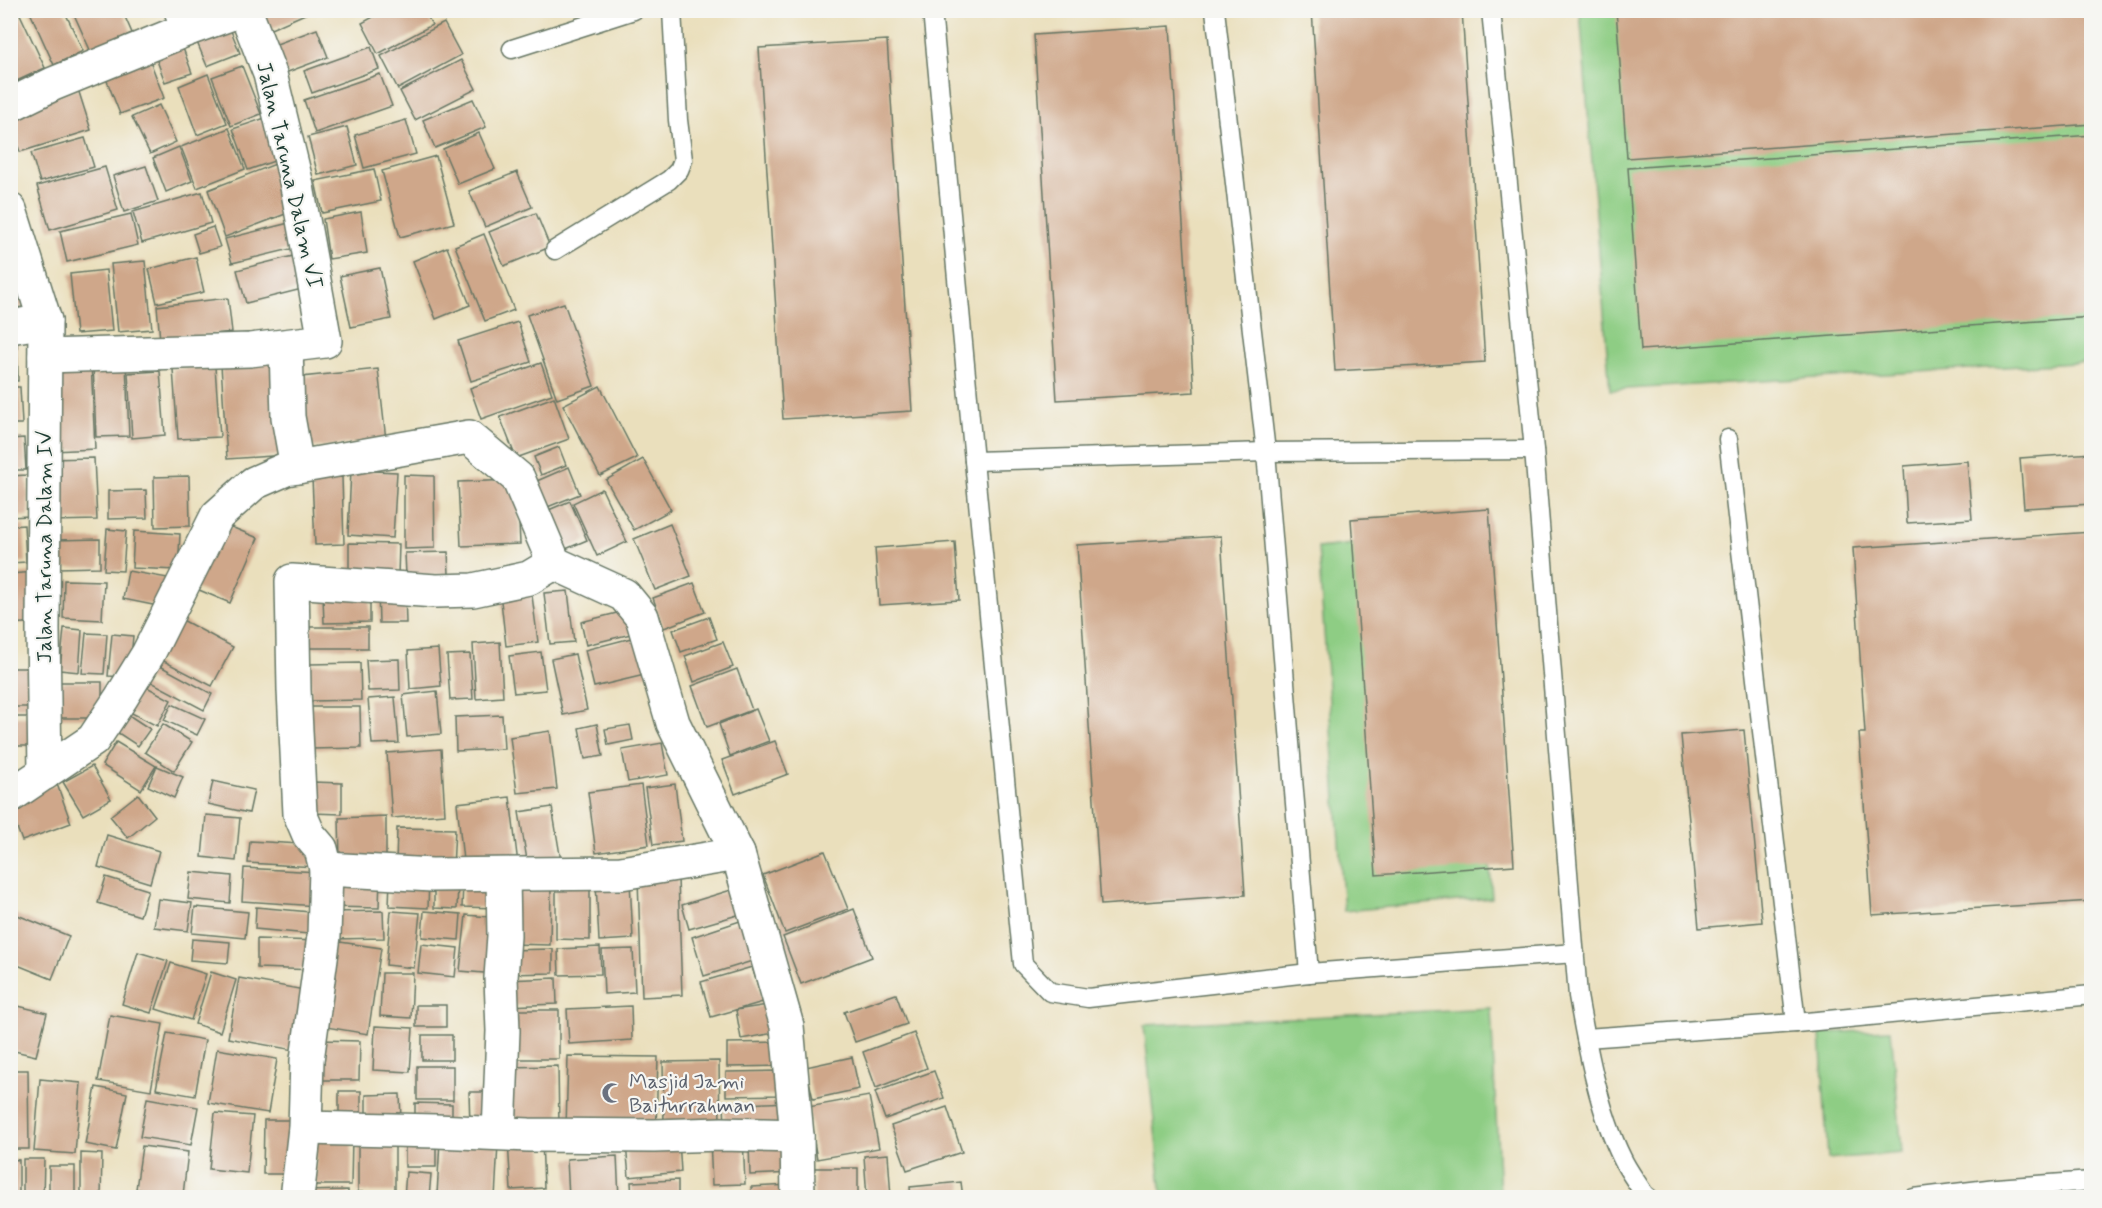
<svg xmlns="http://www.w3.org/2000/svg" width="2102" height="1208" font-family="Mynerve,sans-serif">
<rect width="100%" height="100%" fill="#f6f6f2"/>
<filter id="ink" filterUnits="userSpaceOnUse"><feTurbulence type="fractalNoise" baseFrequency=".0167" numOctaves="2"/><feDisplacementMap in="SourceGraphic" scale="12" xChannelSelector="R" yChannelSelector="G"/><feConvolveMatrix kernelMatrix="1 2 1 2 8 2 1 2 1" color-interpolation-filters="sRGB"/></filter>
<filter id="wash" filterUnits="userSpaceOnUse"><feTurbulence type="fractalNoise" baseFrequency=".008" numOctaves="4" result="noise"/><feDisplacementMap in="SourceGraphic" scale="24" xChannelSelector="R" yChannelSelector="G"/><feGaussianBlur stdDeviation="1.35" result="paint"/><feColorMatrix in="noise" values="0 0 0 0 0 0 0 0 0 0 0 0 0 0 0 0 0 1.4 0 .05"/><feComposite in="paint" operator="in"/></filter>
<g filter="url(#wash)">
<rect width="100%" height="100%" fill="#eadfbc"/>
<g fill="#8ecd84" stroke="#56855c" stroke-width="1.5">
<polygon points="1580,11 2091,11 2091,362 1610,390"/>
<polygon points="1468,531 1492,898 1344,911 1318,548"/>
<polygon points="1491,1008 1500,1197 1162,1197 1144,1025"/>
<polygon points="1891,1030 1902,1153 1828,1159 1820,1033"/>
</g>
<g id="blocks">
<g fill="#cfa78a">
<polygon points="10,10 18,10 45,68 10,84"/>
<polygon points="29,10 64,10 83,51 54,65"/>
<polygon points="72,10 122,10 132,33 91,52"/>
<polygon points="255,10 314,10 262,33"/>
<polygon points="350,10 364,10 353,15"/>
<polygon points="386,10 424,10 432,25 378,54 362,23"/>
<polygon points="1312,10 1462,10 1485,362 1335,371"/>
<polygon points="1616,10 2092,10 2092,124 1627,158"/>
<polygon points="227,21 240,53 207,66 194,35"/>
<polygon points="444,23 461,55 398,89 381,56"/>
<polygon points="1170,26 1194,392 1057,400 1034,35"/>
<polygon points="317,29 328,57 285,73 274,45"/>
<polygon points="179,37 192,73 165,82 152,47"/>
<polygon points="887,40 912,411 783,419 759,48"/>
<polygon points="371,47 379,69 312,93 304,71"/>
<polygon points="146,50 164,98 120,114 102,68"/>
<polygon points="461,60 476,89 415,120 400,91"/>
<polygon points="242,66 261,114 231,126 212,77"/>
<polygon points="208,74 227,123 197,135 179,86"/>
<polygon points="380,74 392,106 315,133 304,100"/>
<polygon points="78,89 91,130 20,152 10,123 10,110"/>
<polygon points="473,99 486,127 435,148 423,120"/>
<polygon points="159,105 176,142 150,154 132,117"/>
<polygon points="265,118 280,159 248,170 233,129"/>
<polygon points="406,120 416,154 364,168 355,135"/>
<polygon points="347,127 357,165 318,175 308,137"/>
<polygon points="229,128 245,169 197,188 181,147"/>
<polygon points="479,133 495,169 458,184 443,149"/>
<polygon points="2092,135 2092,317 1641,350 1628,168"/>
<polygon points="85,138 94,167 40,182 31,153"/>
<polygon points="179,147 192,181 166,192 153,158"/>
<polygon points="436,156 454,223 400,237 382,171"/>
<polygon points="278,163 296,210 225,237 208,190"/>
<polygon points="146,166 158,201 124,212 113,176"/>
<polygon points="105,167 118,210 50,230 37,186"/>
<polygon points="374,169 381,201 322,213 315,181"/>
<polygon points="517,172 532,207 485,227 469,191"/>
<polygon points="202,192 211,223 142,243 133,212"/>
<polygon points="361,212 367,253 329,259 323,219"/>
<polygon points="536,213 550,247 504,266 489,232"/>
<polygon points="131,214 138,245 67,262 60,231"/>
<polygon points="297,221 303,246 232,263 225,239"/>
<polygon points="213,227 220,247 199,253 193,234"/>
<polygon points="484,234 514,310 485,321 455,246"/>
<polygon points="447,247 470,305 436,319 413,261"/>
<polygon points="297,255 306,288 246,303 237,270"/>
<polygon points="196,257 204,292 157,303 149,269"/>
<polygon points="145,261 152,329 118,332 111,264"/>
<polygon points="380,268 391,319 351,327 340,276"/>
<polygon points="106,270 112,331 76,334 70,274"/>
<polygon points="25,271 29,307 10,308 10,273"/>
<polygon points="228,298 232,332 160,340 157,306"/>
<polygon points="564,303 594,386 557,399 527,315"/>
<polygon points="518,322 531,362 471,381 458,341"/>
<polygon points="17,339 18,381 10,381 10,340"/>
<polygon points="279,360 286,455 227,459 221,365"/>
<polygon points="91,362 95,449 53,451 49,363"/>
<polygon points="541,363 552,394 481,419 470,388"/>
<polygon points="93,364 126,364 129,436 96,437"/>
<polygon points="215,367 220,437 178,439 173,369"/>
<polygon points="378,369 386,440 308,448 301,377"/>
<polygon points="160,371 165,435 132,438 128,373"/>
<polygon points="600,386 637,458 600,476 563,405"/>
<polygon points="10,387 20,387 22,424 10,424"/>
<polygon points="554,397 569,439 516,458 500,417"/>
<polygon points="24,438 26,470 10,470 10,439"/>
<polygon points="559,447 566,465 541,475 534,457"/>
<polygon points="2092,453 2092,504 2024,508 2020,458"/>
<polygon points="94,458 97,520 51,521 48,459"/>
<polygon points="643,459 671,510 634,530 606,480"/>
<polygon points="1967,461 1972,519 1907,523 1904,466"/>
<polygon points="569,467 580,494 540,510 530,484"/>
<polygon points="351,470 397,472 393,538 348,535"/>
<polygon points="27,475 29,516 10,517 10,476"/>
<polygon points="404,475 434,476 435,548 404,549"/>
<polygon points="189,476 190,526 155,527 154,477"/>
<polygon points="342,477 344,544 315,545 312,478"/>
<polygon points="517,480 520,544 461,546 458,482"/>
<polygon points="602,489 627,542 597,556 573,503"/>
<polygon points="146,490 147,518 108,519 108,491"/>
<polygon points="570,501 587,540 561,551 544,512"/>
<polygon points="1489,509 1514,865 1376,875 1351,519"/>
<polygon points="219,522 258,538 230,603 192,587"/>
<polygon points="670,524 691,576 655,590 634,539"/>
<polygon points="24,525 26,562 10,563 10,526"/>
<polygon points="107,529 126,531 123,571 104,570"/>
<polygon points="134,531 180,534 178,570 132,568"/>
<polygon points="2092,532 2092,901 1872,915 1859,733 1865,733 1853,548"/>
<polygon points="1221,536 1245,895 1101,905 1077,545"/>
<polygon points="100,539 100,567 57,568 56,540"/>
<polygon points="955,542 959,600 879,605 875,548"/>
<polygon points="349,543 399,544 398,576 349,575"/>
<polygon points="448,552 449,574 406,575 405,553"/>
<polygon points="128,571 168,578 163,607 123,599"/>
<polygon points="35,572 38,622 10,624 10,574"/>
<polygon points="64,580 104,581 102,620 63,618"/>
<polygon points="694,583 705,612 664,628 653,598"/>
<polygon points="531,588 538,642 506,646 500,592"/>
<polygon points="568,591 574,642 550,644 544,593"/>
<polygon points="378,592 405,592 406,623 379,623"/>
<polygon points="370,596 370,622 324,623 323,597"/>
<polygon points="633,609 639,632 586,645 581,622"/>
<polygon points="175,616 233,647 212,686 154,656"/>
<polygon points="709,617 717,639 681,652 673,630"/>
<polygon points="310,627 368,627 368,648 309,648"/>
<polygon points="64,628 82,630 79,672 60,670"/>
<polygon points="86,633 107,634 104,674 82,673"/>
<polygon points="112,634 133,636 129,677 108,676"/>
<polygon points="643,635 653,673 594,687 585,650"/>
<polygon points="500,642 503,697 476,699 473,644"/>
<polygon points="723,642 733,667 694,682 685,656"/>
<polygon points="438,649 441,686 410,689 408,651"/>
<polygon points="541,652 546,690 514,693 509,656"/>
<polygon points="470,654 473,699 450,700 447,655"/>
<polygon points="575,654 587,710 563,715 551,659"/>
<polygon points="399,659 400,690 368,691 366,660"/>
<polygon points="149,660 212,694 204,710 140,676"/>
<polygon points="360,663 361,700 311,701 310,664"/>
<rect x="10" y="668" width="28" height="39"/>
<polygon points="737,669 752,710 707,727 692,686"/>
<polygon points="134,680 171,700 157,726 120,707"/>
<rect x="57" y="682" width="45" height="36"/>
<polygon points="437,691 441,734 407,737 403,695"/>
<polygon points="395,697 399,743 372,744 368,699"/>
<polygon points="172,704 205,719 197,735 164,720"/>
<polygon points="310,707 360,707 361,748 310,749"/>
<polygon points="118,708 150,729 138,746 106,725"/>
<polygon points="756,709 769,741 730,756 719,724"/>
<polygon points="502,715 504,749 456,751 455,717"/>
<rect x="10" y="717" width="27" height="29"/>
<polygon points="163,724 192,742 174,771 145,752"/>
<polygon points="597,724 603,756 585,759 579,728"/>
<polygon points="630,725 633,740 608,745 605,729"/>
<polygon points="1744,730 1762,922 1699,928 1681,735"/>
<polygon points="550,731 557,789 517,793 510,737"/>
<polygon points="775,741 788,774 735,794 722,760"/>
<polygon points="116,742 156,766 141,790 102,765"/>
<polygon points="662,743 668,775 628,782 622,750"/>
<polygon points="441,749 445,814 392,818 387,753"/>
<polygon points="92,766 111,799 83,815 63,782"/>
<polygon points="157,766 183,777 174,798 148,786"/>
<polygon points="213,781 254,790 249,813 208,804"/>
<polygon points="312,782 342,783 342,814 311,813"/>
<polygon points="57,784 71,823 22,841 10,809 10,801"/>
<polygon points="675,784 682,841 653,845 645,788"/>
<polygon points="641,785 649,845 596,853 588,792"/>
<polygon points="138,794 155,816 128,838 110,816"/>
<polygon points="510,797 518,864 464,870 457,803"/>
<polygon points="552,807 561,861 528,866 519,812"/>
<polygon points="206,815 240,818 236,861 202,857"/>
<polygon points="386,816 386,857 340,859 339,818"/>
<polygon points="397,828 455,829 453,868 396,866"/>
<polygon points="107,835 159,851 150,883 98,867"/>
<polygon points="250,841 317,845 315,867 248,863"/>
<polygon points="825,851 848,909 785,933 763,875"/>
<polygon points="244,868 319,872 317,906 242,901"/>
<polygon points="191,872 232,876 230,903 188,899"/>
<polygon points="332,874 380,875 379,908 331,907"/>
<polygon points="106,877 148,890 140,916 98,903"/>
<polygon points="678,878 682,995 642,997 638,879"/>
<polygon points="390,879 429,880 428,908 389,906"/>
<polygon points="434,881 458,882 457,909 434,908"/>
<polygon points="630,881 633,939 599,941 596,883"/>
<polygon points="463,883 497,884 497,908 462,907"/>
<polygon points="556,883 590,883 590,940 556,939"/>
<polygon points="511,885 551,885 550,945 510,944"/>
<polygon points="741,887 748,912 689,929 682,905"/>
<polygon points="158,899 192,903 188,931 154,927"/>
<polygon points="195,907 248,912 245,938 192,933"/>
<polygon points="256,907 321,913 319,935 255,929"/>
<polygon points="854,909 872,957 801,984 783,937"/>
<polygon points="383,911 384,938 334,939 333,912"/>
<polygon points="391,911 420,913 414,968 386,965"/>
<polygon points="424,911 461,914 459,940 422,937"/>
<polygon points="10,912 69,936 52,979 10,962"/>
<polygon points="466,915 501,918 496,974 460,971"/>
<polygon points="749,918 762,958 704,976 692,937"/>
<polygon points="192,939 230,942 228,963 190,960"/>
<polygon points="257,939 318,941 317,970 257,968"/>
<polygon points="333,941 381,948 368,1034 320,1026"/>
<polygon points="421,944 458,948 455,977 418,973"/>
<polygon points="600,947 601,974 559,975 558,949"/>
<polygon points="553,949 553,973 508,974 508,950"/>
<polygon points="633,949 635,992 604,994 602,950"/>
<polygon points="138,952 168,961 151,1013 122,1004"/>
<polygon points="171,963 206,974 191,1020 156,1009"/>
<polygon points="752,967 763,1002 711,1017 701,982"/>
<polygon points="211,972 236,980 220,1032 195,1024"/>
<polygon points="382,973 413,973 411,1018 380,1016"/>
<polygon points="239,978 310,991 299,1051 228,1038"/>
<polygon points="556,978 557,1004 507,1006 506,980"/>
<polygon points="896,994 907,1024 855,1042 844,1012"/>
<polygon points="10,1004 47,1013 36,1056 10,1050"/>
<polygon points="775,1004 780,1032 741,1039 736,1010"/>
<rect x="416" y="1005" width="30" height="22"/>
<polygon points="631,1006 632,1040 569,1044 567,1009"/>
<rect x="510" y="1010" width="49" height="49"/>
<polygon points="110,1015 163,1024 151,1090 98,1081"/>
<polygon points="375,1026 413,1028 410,1072 373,1070"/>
<polygon points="167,1033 205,1040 195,1096 156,1089"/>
<polygon points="914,1033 927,1068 876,1088 863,1052"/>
<rect x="422" y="1035" width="30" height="25"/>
<polygon points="318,1040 360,1041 359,1080 317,1080"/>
<polygon points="785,1042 786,1066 727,1067 727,1043"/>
<polygon points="217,1049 277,1059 268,1113 208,1103"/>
<polygon points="568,1056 658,1057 656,1129 566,1128"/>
<polygon points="852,1057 859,1089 813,1099 806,1067"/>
<polygon points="719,1061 720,1126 664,1127 663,1062"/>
<rect x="417" y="1066" width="36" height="34"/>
<polygon points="558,1066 559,1127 508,1127 507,1067"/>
<polygon points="10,1070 28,1070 29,1149 10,1149"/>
<polygon points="779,1071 780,1095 726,1096 726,1072"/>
<polygon points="934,1071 944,1098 885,1119 875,1092"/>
<polygon points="40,1079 81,1083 75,1154 34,1151"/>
<polygon points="96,1087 127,1093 116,1150 85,1144"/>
<rect x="339" y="1091" width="22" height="34"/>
<polygon points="469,1092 495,1092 496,1126 470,1126"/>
<polygon points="400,1094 401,1121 366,1122 366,1095"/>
<polygon points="869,1096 879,1148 817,1159 808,1107"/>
<polygon points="147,1098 198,1107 191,1145 140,1137"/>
<polygon points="789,1102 789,1124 725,1126 724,1105"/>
<polygon points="415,1103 452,1104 452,1126 415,1125"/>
<polygon points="947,1107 962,1152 907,1170 891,1126"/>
<polygon points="215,1113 253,1116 247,1173 209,1169"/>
<polygon points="264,1120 293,1120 293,1174 263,1174"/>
<rect x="358" y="1135" width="37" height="57"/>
<polygon points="316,1136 352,1136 351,1185 316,1185"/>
<polygon points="743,1136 745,1184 712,1185 710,1138"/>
<polygon points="405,1138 436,1139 436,1167 405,1167"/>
<polygon points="440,1140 498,1143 495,1198 437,1195"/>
<polygon points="542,1140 544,1188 511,1190 508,1141"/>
<polygon points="679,1140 681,1172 629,1177 626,1144"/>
<polygon points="792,1142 793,1173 750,1175 749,1144"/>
<polygon points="142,1146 188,1152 183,1195 136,1189"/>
<polygon points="81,1153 102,1154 101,1198 81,1198"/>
<polygon points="888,1154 891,1198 867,1198 864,1156"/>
<polygon points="617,1156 619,1198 569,1198 567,1159"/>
<polygon points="10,1159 19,1160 19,1195 10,1195"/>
<polygon points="23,1159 44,1159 43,1198 23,1198"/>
<rect x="49" y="1166" width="26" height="32"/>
<rect x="814" y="1168" width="44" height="30"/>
<polygon points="406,1172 431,1174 429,1198 404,1198"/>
<polygon points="678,1180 678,1198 632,1198 631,1182"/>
<polygon points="961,1182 963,1198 911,1198 910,1187"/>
<polygon points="792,1185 793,1198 752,1198 751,1187"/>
<polygon points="348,1190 348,1198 304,1198 304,1191"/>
</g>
</g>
</g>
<g filter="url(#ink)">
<use href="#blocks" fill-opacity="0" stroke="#667664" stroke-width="1.5"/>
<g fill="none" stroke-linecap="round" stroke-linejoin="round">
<g stroke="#667664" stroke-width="21">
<g id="lane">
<polyline points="932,10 974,461 1266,452 1534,450"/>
<polyline points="1215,10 1266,452 1309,973 1575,953"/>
<path d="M1491,10L1534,450L1578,996C1587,1047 1599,1112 1622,1158C1628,1171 1637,1182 1644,1194L1649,1198"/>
<polyline points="512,49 634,10"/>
<polyline points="555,250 669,180 679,170 683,160 678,120 672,10"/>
<polyline points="1728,439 1796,1023"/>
<polyline points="974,461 1023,964 1050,992 1088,998 1309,973"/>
<polyline points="1586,1038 1796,1023 2092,995"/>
<polyline points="1914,1198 1996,1188 2092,1181"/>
</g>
</g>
<g stroke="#667664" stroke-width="36">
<g id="street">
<polyline points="181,10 188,29 241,10"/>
<polyline points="10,105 53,84 188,29"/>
<polyline points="10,210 45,321 43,630 45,773"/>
<polyline points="10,327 45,321"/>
<polyline points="286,346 288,417 297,467"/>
<polyline points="45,356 250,350 325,341 296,181 270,74 245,10"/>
<polyline points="10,796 93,740 121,698 148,654 217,516 254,483 286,469 469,437 518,478 554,563 624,595 642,617 673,723 738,854 787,1026 797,1136 798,1198"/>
<polyline points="326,869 432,875 621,873 738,854"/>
<polyline points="305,1128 436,1131 529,1135 654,1136 722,1134 797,1136"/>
<polyline points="499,1133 503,1031 501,978 504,936 503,876"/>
<polyline points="297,1198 305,1128 307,1060 324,936 326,869 321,849 309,835 300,814 294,690 292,581 436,591 473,590 529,578 554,563"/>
</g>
</g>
<use href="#lane" stroke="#fff" stroke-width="18"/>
<use href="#street" stroke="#fff" stroke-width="33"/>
</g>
</g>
<defs>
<g id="mosque-bare" transform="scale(1.62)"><path d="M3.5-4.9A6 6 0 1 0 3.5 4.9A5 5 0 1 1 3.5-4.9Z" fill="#6b7280" stroke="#f6f6f2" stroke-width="2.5" paint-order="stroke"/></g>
</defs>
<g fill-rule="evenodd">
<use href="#mosque-bare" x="612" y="1093"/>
</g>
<g text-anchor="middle" stroke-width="4.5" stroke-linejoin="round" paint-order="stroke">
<g font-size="21" fill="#1f3d34" stroke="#f6f6f2">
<text transform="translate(290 175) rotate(77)" y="7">Jalan Taruna Dalam VI</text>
<text transform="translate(44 547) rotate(-90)" y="7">Jalan Taruna Dalam IV</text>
</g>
<g font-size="21" fill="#5b616d" stroke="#f6f6f2" text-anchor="start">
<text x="629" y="1088">Masjid Jami<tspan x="629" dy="24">Baiturrahman</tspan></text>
</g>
</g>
<rect width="2102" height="1208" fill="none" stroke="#f6f6f2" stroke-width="36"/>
</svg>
